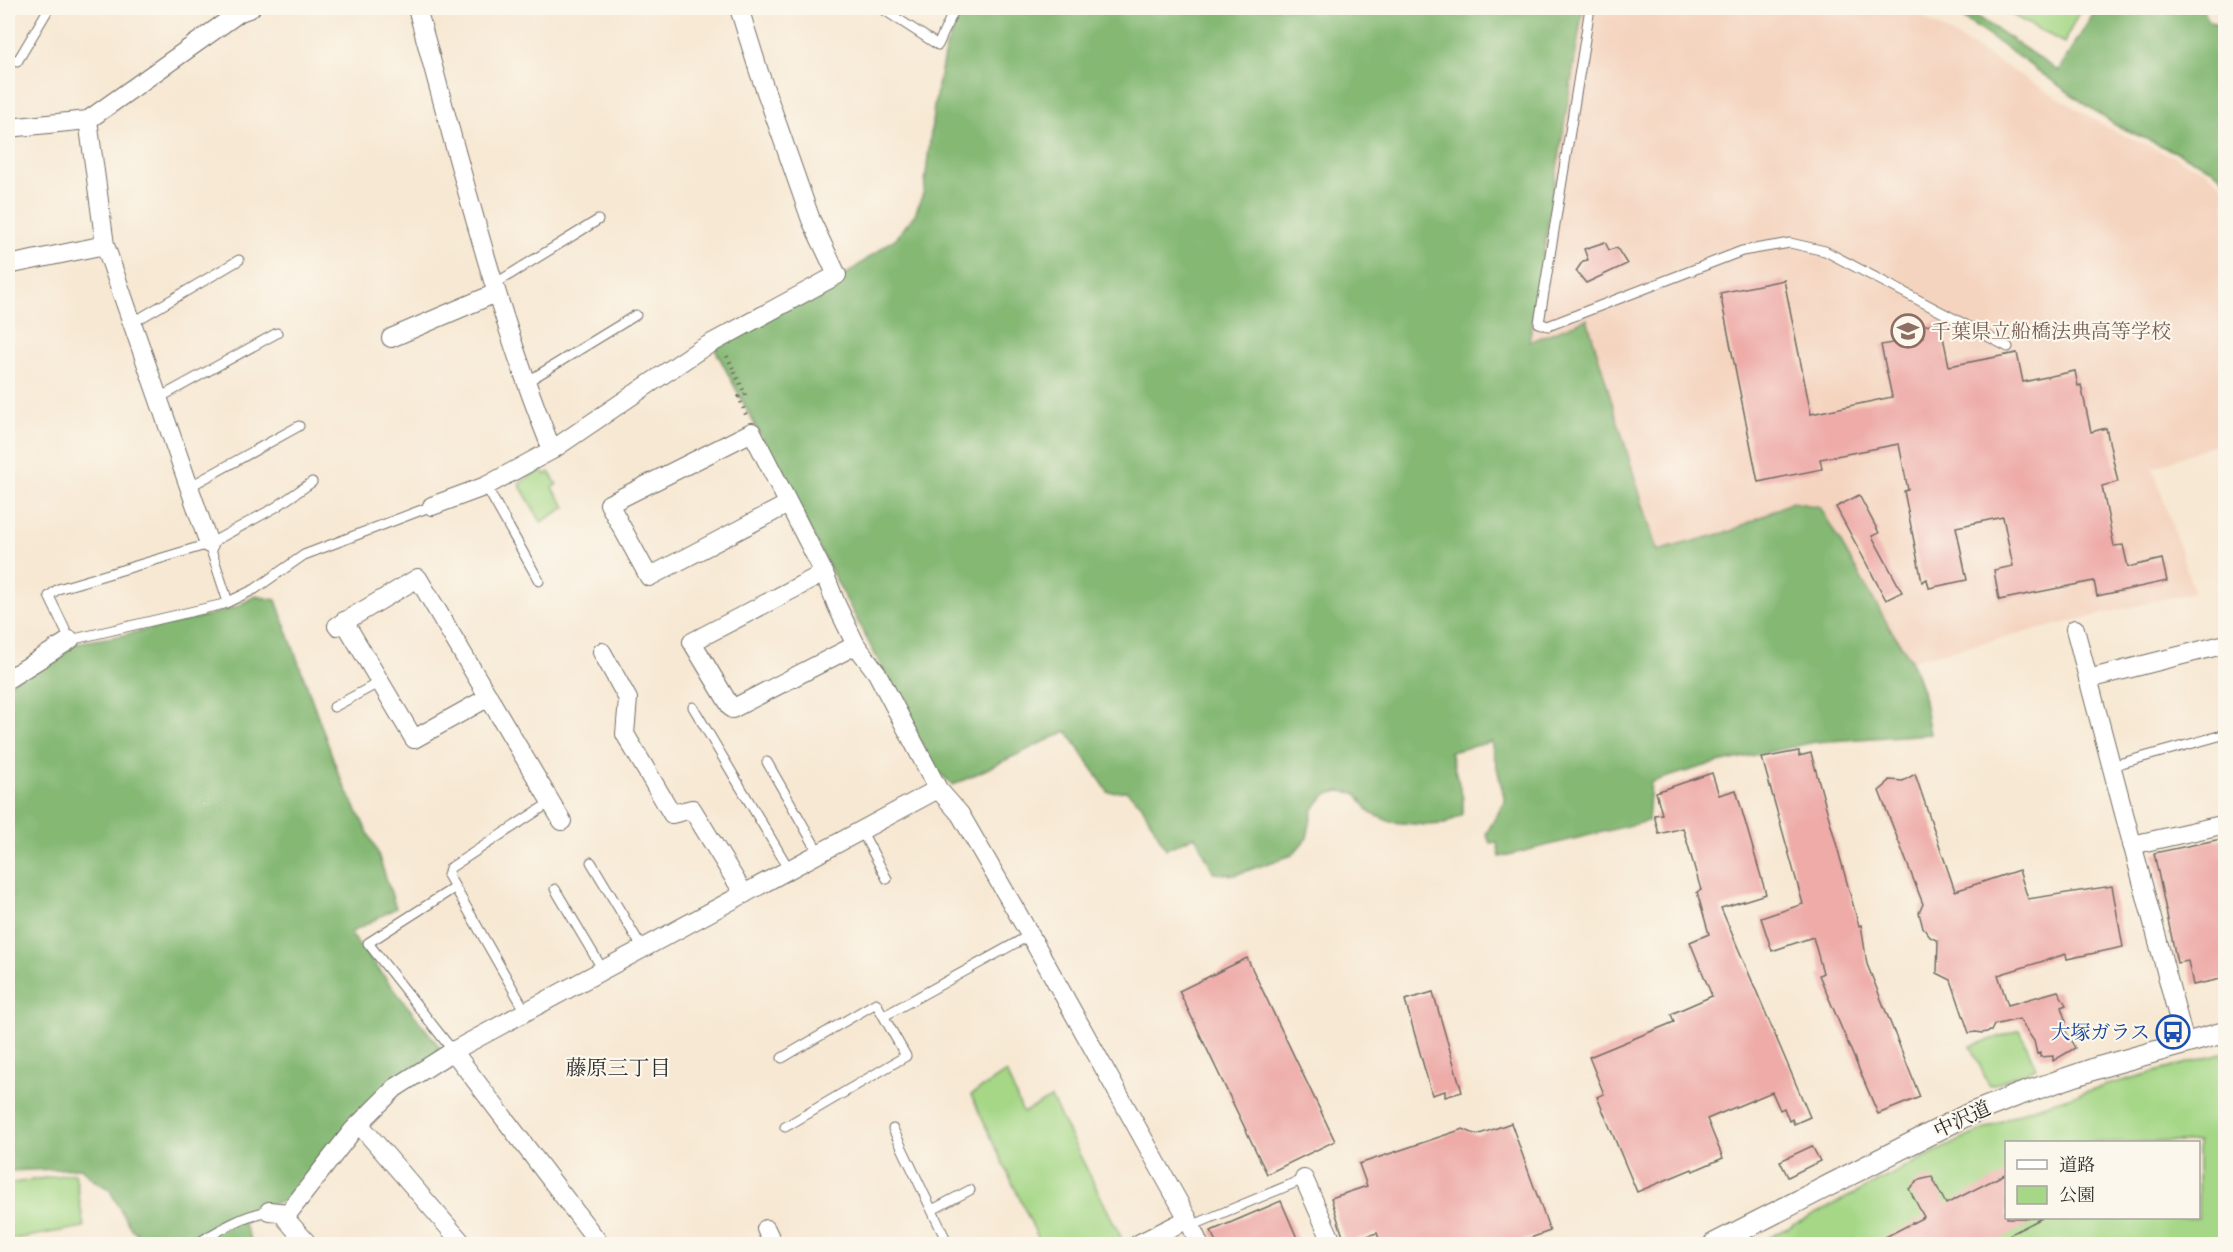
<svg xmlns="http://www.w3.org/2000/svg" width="2233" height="1252" font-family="Cardo,'Noto Serif JP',serif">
<rect width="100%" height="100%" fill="#fbf7ec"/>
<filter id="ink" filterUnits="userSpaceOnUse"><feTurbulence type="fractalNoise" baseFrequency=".0167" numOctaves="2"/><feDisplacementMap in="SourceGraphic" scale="12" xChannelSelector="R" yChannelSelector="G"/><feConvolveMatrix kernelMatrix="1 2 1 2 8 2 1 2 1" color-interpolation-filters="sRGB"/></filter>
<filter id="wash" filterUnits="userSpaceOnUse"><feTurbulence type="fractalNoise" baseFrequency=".008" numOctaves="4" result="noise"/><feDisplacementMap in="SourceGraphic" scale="24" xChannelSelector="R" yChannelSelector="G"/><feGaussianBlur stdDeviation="1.35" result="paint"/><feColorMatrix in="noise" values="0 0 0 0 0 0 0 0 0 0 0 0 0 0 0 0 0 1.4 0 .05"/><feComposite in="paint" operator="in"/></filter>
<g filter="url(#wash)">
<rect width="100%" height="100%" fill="#f7e8d3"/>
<polygon fill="#f4d4bf" points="1583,8 1908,8 2112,130 2206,171 2225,187 2225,440 2153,468 2194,592 1911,660 1891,630 1792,502 1731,531 1657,551 1587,319 1529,343"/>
<g fill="#a5d786" stroke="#688158" stroke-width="1.5" fill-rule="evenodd">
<polygon points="1999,8 2081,8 2064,43"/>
<polygon points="541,469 545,475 549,472 557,484 552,488 566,507 541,522 519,484"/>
<polygon points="2020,1030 2036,1068 1989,1086 1971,1046"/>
<path d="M2225,1053V1244H1757L1935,1152L2024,1111L2107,1085ZM2006,1142H2198V1218H2006Z"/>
<polygon points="1006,1072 1023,1113 1051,1098 1124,1243 1041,1244 971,1095"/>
<polygon points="75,1173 84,1227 8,1240 8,1184"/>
</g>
<g fill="#84b873" stroke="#58724f" stroke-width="1.5">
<polygon points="961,8 1583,8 1529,342 1587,319 1657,551 1731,531 1792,502 1820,507 1891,630 1911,660 1922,691 1930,734 1815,742 1708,765 1651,782 1648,821 1500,857 1497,842 1490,843 1486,834 1505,801 1491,742 1450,752 1463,798 1463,814 1445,824 1426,825 1391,822 1370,813 1356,793 1339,791 1325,795 1313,809 1307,838 1292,855 1235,875 1214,873 1195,836 1166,849 1141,804 1126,791 1108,792 1067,731 953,785 935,769 714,347 844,276 897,237 915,214 924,191 934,106 945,50"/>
<polygon points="1949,8 1965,8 2058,71 2097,8 2203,8 2208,20 2225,30 2225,180 2211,168 2115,125"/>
<polygon points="255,596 276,600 339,775 377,851 396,908 350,933 442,1050 293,1199 262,1206 243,1223 253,1244 148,1244 130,1227 109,1189 93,1180 81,1168 8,1171 8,685 69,644 119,636 206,616 238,606"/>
</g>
<g id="blocks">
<g fill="#eeaba8">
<polygon points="1605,242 1609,250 1617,248 1627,264 1586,283 1576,271 1583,261 1588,260 1584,249"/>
<polygon points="1784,280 1811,414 1892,397 1881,345 1923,337 1921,326 1940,322 1949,366 2017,353 2023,382 2075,371 2078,386 2081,385 2091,432 2106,428 2118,482 2102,486 2114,546 2123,545 2128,567 2162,559 2167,581 2097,596 2094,581 1999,600 1994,570 2013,566 2003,517 1956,527 1967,580 1929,588 1927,579 1922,582 1904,491 1908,490 1899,444 1820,459 1822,469 1758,482 1720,293"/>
<polygon points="1859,495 1879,533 1872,536 1902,592 1886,600 1836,507"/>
<polygon points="1799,751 1799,756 1811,753 1859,926 1861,925 1867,964 1920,1097 1878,1114 1819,975 1823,973 1813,937 1772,951 1761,918 1803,904 1762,758"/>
<polygon points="1712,773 1719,795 1736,790 1766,894 1721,908 1810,1117 1794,1124 1792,1119 1789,1121 1784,1108 1780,1110 1772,1092 1707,1119 1723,1158 1693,1171 1692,1169 1637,1192 1597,1097 1604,1094 1589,1057 1674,1022 1671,1014 1712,996 1690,942 1709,934 1697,892 1701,890 1683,828 1659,834 1654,815 1662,814 1656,792"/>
<polygon points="1915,774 1955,891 2019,870 2028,899 2112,886 2123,947 2067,959 2066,954 1998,975 2008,1005 2058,991 2066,1005 2061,1007 2066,1022 2061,1023 2075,1048 2053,1061 2053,1056 2040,1057 2040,1053 2037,1054 2034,1041 2019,1019 1994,1025 1991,1031 1982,1033 1976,1032 1969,1033 1951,980 1937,973 1938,941 1930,937 1923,928 1919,913 1923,904 1879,791 1885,786 1889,780 1903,781"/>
<polygon points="2226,838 2226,978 2193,985 2188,961 2177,963 2154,853"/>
<polygon points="1247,958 1335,1141 1267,1174 1179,991"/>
<polygon points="1433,992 1462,1092 1445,1097 1445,1091 1432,1095 1405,1000"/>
<polygon points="1511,1123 1550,1231 1511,1245 1381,1245 1377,1233 1345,1243 1331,1198 1367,1186 1359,1164 1463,1129 1477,1135"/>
<polygon points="1812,1146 1820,1161 1788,1177 1780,1161"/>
<polygon points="2007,1173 2007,1218 2042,1218 1990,1245 1870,1245 1924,1217 1909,1189 1919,1180 1932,1177 1946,1204"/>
<polygon points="1281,1201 1300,1245 1217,1245 1211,1231"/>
</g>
</g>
</g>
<g filter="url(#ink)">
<use href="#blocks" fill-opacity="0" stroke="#726d66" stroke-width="1.5"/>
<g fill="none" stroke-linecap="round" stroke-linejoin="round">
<g stroke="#726d66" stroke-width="11">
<g id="service">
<polyline points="881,8 938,45 955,8"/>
<polyline points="1590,8 1539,323 1548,326 1742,251 1790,243 1825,251 2008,347"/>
<polyline points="8,56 17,62 49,8"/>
<polyline points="493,285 598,220"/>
<polyline points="132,323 239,260"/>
<polyline points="525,383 636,315"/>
<polyline points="159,398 277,333"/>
<polyline points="312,482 276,507 209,544 58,589 49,596 70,640 224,604 255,589 304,555 432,506"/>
<polyline points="486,486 539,581"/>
<polyline points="189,487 299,426"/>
<polyline points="209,544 228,602"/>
<polyline points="334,707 380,682"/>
<polyline points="693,707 789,869"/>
<polyline points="767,762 819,853"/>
<polyline points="2111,766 2226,734"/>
<polyline points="861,830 887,879"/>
<polyline points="591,862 643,949"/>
<polyline points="555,889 603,970"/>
<polyline points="526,1012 448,875 450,868 551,802"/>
<polyline points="884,1016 1030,935"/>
<polyline points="453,1051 368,943 454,888"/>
<polyline points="782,1058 876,1003 906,1056 785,1127"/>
<polyline points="893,1129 948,1244"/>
<polyline points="932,1210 970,1190"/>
<polyline points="1191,1226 1304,1179"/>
<path d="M196,1244C220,1230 241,1216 269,1211"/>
</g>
</g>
<g stroke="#726d66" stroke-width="20">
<g id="minor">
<path d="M417,8C458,156 494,306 552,450"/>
<polyline points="88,120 105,245 209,544"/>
<polyline points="8,128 88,120 240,12 251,8"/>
<polyline points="8,265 105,245"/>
<polyline points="391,338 496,293"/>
<polyline points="788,504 649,577 609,504 752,432 824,573 837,606 856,645 877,673 938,789 960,814 1030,935 1188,1219 1199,1244"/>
<polyline points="432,506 486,486 552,450 699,350 837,275 811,220 759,72 739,8"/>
<polyline points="824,573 692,642 732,709 856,645"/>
<polyline points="344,621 414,739 489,697"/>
<polyline points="337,626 418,578 562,821"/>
<polyline points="2075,629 2185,1043"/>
<polyline points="602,652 628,699 625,734 672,814 692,809 744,894"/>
<polyline points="8,679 70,640"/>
<polyline points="2088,679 2226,644"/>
<polyline points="2132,845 2226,824"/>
<polyline points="453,1051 599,1243"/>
<polyline points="359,1124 463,1244"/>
<polyline points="1304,1179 1333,1244"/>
<polyline points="269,1211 288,1213"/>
<polyline points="766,1229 773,1244"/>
<polyline points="308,1244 286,1219 286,1216 353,1130 395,1088 453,1051 938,789"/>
<polyline points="1138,1244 1188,1219"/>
</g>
</g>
<g stroke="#726d66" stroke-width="23">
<polyline id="tertiary" points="1714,1244 1967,1115 2018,1095 2100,1067 2226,1032"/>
</g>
<polyline stroke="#726d66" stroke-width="4" stroke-dasharray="1.5 4.5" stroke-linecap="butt" points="727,356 745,394 739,397 746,415"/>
<use href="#service" stroke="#fff" stroke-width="9"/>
<use href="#minor" stroke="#fff" stroke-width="18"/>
<use href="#tertiary" stroke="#fff" stroke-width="21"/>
</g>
</g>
<defs>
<g id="school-ring" transform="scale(1.725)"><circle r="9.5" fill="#fbf7ec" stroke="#8d6e63" stroke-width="1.5"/><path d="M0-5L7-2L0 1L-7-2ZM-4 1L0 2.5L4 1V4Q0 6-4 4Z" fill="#8d6e63"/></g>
<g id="bus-ring" transform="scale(1.725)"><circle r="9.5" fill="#fbf7ec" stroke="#1a4fb4" stroke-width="1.5"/><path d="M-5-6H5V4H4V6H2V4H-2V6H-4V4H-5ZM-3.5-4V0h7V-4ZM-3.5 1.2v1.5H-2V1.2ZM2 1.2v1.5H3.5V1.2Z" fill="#1a4fb4"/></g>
</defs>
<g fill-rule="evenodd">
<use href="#school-ring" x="1908" y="331"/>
<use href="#bus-ring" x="2173" y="1032"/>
</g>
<g text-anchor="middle" stroke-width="4.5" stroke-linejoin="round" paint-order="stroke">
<g font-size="20" fill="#785e54" stroke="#fbf7ec" text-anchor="start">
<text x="1931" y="338">千葉県立船橋法典高等学校</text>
</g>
<g font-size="20" fill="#164399" stroke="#fbf7ec" text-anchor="end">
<text x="2150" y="1039">大塚ガラス</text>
</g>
<g font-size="20" fill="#2b2b2b" stroke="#fbf7ec">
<text transform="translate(1962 1119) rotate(-25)" y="7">中沢道</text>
</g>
<g font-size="21" fill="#2b2b2b" stroke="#fbf7ec">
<text x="618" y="1075">藤原三丁目</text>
</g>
</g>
<rect width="2233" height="1252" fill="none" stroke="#fbf7ec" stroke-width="30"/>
<rect x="2005" y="1141" width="195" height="78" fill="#fbf7ec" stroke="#a8a59f" stroke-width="1.5"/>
<rect x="2017" y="1160" width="30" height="9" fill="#ffffff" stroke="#a8a59f" stroke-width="1.5"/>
<text x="2059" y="1171" font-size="18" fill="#2b2b2b">道路</text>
<rect x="2017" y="1186" width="30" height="18" fill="#a5d786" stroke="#a8a59f" stroke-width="1.5"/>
<text x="2059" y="1201" font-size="18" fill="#2b2b2b">公園</text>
</svg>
